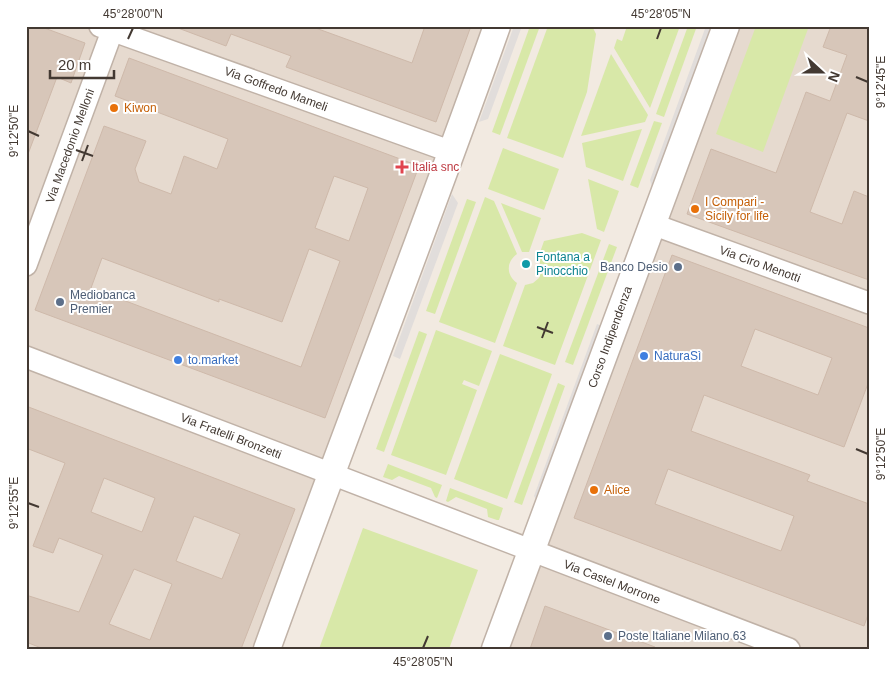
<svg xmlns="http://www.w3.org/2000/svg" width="895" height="675" font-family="Helvetica,sans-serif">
<rect width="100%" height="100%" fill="#f2eae1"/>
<g fill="#e6dacf">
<polygon points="26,26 493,26 263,649 26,649"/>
<polygon points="730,26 869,26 869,649 499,649"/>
</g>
<g fill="#d8e8a8">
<polygon points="530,26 540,26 500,135 492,132"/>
<polygon points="548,26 592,26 596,34 587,92 563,158 507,138"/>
<polygon points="627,26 680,26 650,108 614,48 617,39 622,41"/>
<polygon points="688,26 697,26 664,117 656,114"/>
<polygon points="756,26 809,26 763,152 716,134"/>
<polygon points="611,54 648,115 645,122 581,136"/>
<polygon points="654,121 662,123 638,188 630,185"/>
<polygon points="642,129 623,181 586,167 582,143"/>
<polygon points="503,148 559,169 544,210 488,189"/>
<polygon points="588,179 619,191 604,232 597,229"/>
<path d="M485,197L494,201L517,254C506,262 506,275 517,283L495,343L439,322Z"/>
<polygon points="467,199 476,202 435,314 426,311"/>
<polygon points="501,203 541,218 529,252 522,252"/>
<polygon points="582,233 601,240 555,365 503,346 525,285 533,283 539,278 542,269 538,258 544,241"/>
<polygon points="609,244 617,247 573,365 565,362"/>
<polygon points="436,330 492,351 479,386 464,380 462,384 477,390 446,475 391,455"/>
<polygon points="419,331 427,334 384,452 376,449"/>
<polygon points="500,354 552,374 507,499 454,479"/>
<polygon points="558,383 565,386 522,505 514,502"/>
<polygon points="388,464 442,485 437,498 435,497 431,488 399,476 392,480 383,477"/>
<polygon points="450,488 503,508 499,520 497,520 488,517 487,509 456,497 448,502 446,501"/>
<polygon points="363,528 478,570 449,649 319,649"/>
</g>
<g fill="#e1dddb">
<polygon points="514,26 522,26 488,119 479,122"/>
<polygon points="706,26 714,26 653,191 650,180"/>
<polygon points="452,194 458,203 400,359 393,356"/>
<polygon points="597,324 604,327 539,504 534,496"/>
</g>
<g fill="#d7c6b9" stroke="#ceb9aa" fill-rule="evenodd">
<polygon points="26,26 39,26 85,43 71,83 57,77 28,154 26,153"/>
<polygon points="178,26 310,26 412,63 425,26 471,26 436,122 286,67 291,56 231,34 226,46 178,28"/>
<polygon points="831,26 869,26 869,121 847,113 810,212 842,224 854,191 869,197 869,280 687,214 711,149 776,173 806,92 830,101 847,55 823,47"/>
<path d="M129,58L419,166L325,418L35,310L104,126L146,141L135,169L139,182L171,194L184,156L217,169L228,139L115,96ZM334,176L368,188L349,241L315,228ZM309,249L340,261L301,367L91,288L102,258L219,302V299L282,322Z"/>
<path d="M672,255L869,328V381L844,447L704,395L691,431L810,475L807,481L869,504V612L864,626L574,518ZM755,329L832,358L818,395L741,366ZM668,469L794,516L781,551L655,504Z"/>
<path d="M26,406L295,509L241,649H44L26,642V595L79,612L103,555L59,538L53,553L33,546L65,463L26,448ZM104,478L155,498L142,532L91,512ZM194,516L240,534L222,579L176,561ZM134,569L172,584L150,640L109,624Z"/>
<polygon points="545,606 655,647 654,649 530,649"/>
</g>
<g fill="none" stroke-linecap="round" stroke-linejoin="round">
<g stroke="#c0b2a7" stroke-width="24">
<g id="minor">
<polyline points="100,26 452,152"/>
<polyline points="652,224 869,303"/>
<polyline points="26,265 114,26"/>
<polyline points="26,357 789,649"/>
</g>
</g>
<g stroke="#c0b2a7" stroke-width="29">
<g id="tertiary">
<path d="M267,649C342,441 423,235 497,26"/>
<polyline points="495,649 726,26"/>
</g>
</g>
<use href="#minor" stroke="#fff" stroke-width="21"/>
<use href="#tertiary" stroke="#fff" stroke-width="26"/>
</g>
<path fill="none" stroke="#433932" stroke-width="2" d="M128,39L133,28M657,39L661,28M856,77L868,82M28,131L39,136M76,150L93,156M82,161L88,145M537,327L553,333M542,338L548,322M856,449L868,454M28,503L39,507M423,648L428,636"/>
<g fill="#e8710a" stroke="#fff" stroke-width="2">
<circle cx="114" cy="108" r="5"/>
<circle cx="695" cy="209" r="5"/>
<circle cx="594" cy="490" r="5"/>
</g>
<path fill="#e0444e" stroke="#fff" stroke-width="2" d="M399.5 159.5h5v5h5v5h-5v5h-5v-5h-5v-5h5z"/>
<circle fill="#0f9aa8" stroke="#fff" stroke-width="2" cx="526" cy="264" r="5"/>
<g fill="#5c6f8a" stroke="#fff" stroke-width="2">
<circle cx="678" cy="267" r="5"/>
<circle cx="60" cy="302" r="5"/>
<circle cx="608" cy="636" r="5"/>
</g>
<g fill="#3f7fe0" stroke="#fff" stroke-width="2">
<circle cx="644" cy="356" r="5"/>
<circle cx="178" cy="360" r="5"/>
</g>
<g text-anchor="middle" stroke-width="4" stroke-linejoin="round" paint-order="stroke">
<g font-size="12" fill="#433932" stroke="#fff">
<text transform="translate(276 89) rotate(20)" y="4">Via Goffredo Mameli</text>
<text transform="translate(70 146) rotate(-70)" y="4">Via Macedonio Melloni</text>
<text transform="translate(760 264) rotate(20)" y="4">Via Ciro Menotti</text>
<text transform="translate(610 337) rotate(-70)" y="4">Corso Indipendenza</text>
<text transform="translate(231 436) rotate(21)" y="4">Via Fratelli Bronzetti</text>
<text transform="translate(612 582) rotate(21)" y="4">Via Castel Morrone</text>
</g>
<g font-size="12" fill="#c56008" stroke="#fff" text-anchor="start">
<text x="124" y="112">Kiwon</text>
<text x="705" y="206">I Compari -<tspan x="705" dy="14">Sicily for life</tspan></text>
<text x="604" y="494">Alice</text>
</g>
<g font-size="12" fill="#be3a42" stroke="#fff" text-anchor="start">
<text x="412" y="171">Italia snc</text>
</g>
<g font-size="12" fill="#0d838f" stroke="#fff" text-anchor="start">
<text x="536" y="261">Fontana a<tspan x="536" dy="14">Pinocchio</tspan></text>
</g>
<g font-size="12" fill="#4e5e75" stroke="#fff" text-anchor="start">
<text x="668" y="271" text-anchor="end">Banco Desio</text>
<text x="70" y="299">Mediobanca<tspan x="70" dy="14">Premier</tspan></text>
<text x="618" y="640">Poste Italiane Milano 63</text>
</g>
<g font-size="12" fill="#366cbe" stroke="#fff" text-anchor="start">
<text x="654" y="360">NaturaSì</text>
<text x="188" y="364">to.market</text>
</g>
</g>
<rect width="895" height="675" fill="none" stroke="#ffffff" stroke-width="55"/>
<g transform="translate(822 72) rotate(111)" stroke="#ffffff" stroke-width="4" paint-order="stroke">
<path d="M0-4L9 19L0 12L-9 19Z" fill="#433932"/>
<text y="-8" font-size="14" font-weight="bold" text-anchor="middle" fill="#433932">N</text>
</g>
<path d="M50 70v8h64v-8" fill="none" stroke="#433932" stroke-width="2.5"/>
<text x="58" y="70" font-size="15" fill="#433932" stroke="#ffffff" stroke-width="4" paint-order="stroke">20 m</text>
<rect x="28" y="28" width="840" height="620" fill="none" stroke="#433932" stroke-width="2"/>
<g font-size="12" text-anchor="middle" fill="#433932">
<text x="133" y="18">45°28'00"N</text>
<text x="661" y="18">45°28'05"N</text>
<text transform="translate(881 82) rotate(-90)" y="4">9°12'45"E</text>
<text transform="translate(14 131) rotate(-90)" y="4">9°12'50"E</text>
<text transform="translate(881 454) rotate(-90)" y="4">9°12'50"E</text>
<text transform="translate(14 503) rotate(-90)" y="4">9°12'55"E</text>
<text x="423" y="666">45°28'05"N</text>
</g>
</svg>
